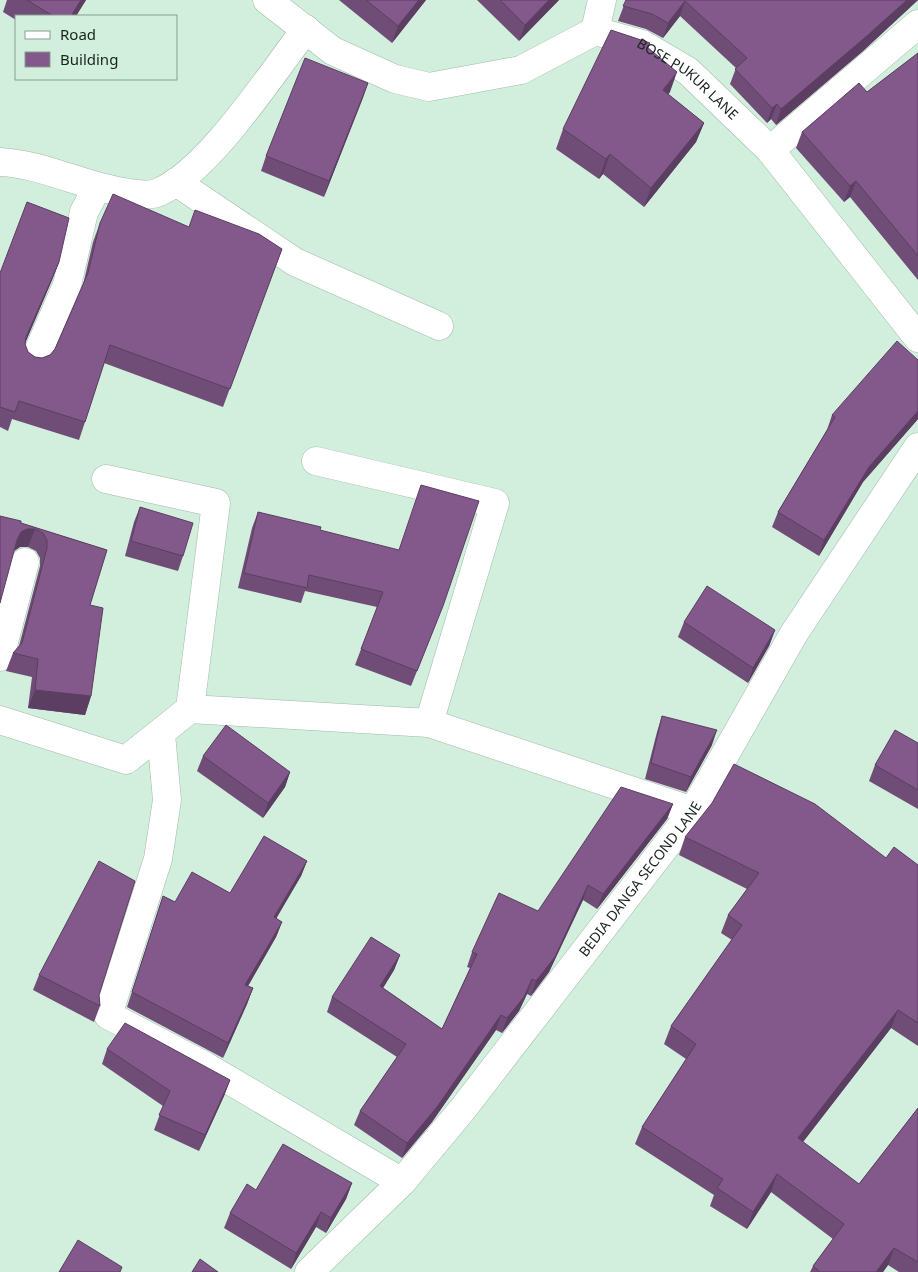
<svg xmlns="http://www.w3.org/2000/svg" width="918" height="1272" font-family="'Noto Sans',sans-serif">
<rect width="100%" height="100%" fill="#d2eedc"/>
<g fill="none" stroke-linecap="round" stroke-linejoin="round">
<g stroke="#a0bbaa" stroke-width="29">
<g id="minor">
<path id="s1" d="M267,0L333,51L395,79L429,87L521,70L595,31L642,44L688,71L770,150L918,338"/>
<polyline points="595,31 602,0"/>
<polyline points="770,150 918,24"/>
<path d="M0,162C44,164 84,187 129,193C137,194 152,196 159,192C209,171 271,74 306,29"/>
<polyline points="176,182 295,262 439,326"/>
<polyline points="34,361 67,285 84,212 97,188"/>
<polyline points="316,461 495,503 429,723"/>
<polyline points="106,479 216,503 190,709"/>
<polyline points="0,657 25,562"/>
<polyline points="0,720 126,760 190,709 429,723 693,811"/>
<polyline points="161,734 167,800 158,859 108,1015 205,1066 402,1182"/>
<path id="s2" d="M309,1272L402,1182L462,1110L693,811L793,635L918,447"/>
</g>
</g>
<use href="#minor" stroke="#fff" stroke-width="28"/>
</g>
<g fill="#704d77">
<polygon points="7,0 86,0 76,16 16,16 16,20 3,12"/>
<polygon points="339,0 426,0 392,43"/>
<polygon points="477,0 559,0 519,41"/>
<polygon points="626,0 918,0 863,51 776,125 771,119 767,123 730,84 736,68 680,16 663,38 646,29 618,21"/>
<polygon points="650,43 648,49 670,92 668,94 704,123 696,142 644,207 603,174 599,179 556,149 563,129"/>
<polygon points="918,53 918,280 850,197 844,202 796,148 802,132 867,92"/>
<polygon points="368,83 324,197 261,171 266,156"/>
<polygon points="100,223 189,227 282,249 223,407 104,363 85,422 79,440 12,419 8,431 0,427 0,273 59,262 52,280 26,341 25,344 28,352 35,357 42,358 50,355 55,349 83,285 93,242"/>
<polygon points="918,360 918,419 863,482 819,556 772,527 778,512 827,430 832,415"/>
<polygon points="140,507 183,556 178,571 125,556 134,522"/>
<polygon points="258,512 320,530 437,621 411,686 355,665 377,607 305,591 301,603 238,588 252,528"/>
<polygon points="21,523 107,550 90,605 91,696 85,715 28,708 32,677 6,671 13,653 19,646 40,566 40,558 36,551 28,547 20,547 14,551 13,553"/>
<polygon points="684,622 775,630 769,646 748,683 678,637"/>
<polygon points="662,716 712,745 686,792 645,779 657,732"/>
<polygon points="918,743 918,809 869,781 875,765"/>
<polygon points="203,756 290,772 285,787 263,818 197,771"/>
<polygon points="673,804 667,819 597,909 583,900 549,972 531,996 527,994 519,1011 502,1033 496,1030 432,1122 402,1158 354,1125 360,1111 397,1057 327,1012 332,997 400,955 394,970 383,988 442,1029 470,968 467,967 472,952 538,911"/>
<polygon points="685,837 886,858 918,865 918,1046 891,1028 803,1142 859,1184 918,1108 918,1272 899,1272 888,1265 883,1272 810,1272 813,1266 833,1239 771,1192 747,1229 710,1206 714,1195 635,1144 642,1127 686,1059 664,1044 671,1026 732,940 721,933 728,915 747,889 679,855"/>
<polygon points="307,861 301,876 276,919 282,922 276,937 248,986 253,988 247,1004 223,1058 127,1007 163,896 175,902 230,893"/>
<polygon points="39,975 99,995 100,1006 94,1022 33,990"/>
<polygon points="107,1049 230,1080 224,1096 199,1151 154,1130 163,1106 102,1064"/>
<polygon points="352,1183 346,1199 326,1233 316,1227 291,1269 224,1228 230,1213 256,1190"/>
</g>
<g fill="#5b3e61">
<polygon points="81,0 86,0 76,16 71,16"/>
<polygon points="419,0 426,0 392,43 398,26"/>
<polygon points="549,0 559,0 519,41 525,25"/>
<polygon points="907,0 918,0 863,51 776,125 781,109"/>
<polygon points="685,1 680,16 663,38 668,23"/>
<polygon points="677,72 670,92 656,109 663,90"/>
<polygon points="368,83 363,98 324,197 329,181"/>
<polygon points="777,104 771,119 767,123 772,108"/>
<polygon points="704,123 696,142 644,207 651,188"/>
<polygon points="610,154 603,174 599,179 606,159"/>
<polygon points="856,181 850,197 844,202 850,186"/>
<polygon points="59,262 52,280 20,355 26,337"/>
<polygon points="918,411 918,419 863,482 819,556 824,540 869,467"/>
<polygon points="27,529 35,529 28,547 20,547 14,551 10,558 17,540 21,532"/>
<polygon points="775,630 769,646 748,683 753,668"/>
<polygon points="35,690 91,696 85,715 28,708"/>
<polygon points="717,730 712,745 686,792 691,777"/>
<polygon points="290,772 285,787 263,818 268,803"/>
<polygon points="673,804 667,819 597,909 603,894"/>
<polygon points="307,861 301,876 268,932 274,917"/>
<polygon points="588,885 583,900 549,972 531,996 536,981"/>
<polygon points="282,922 276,937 240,1000 245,985"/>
<polygon points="400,955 394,970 375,1001 380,986"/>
<polygon points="532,979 527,994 519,1011 502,1033 507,1018"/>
<polygon points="253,988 247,1004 223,1058 228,1043"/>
<polygon points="898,1010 891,1028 792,1156 798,1138"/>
<polygon points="501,1015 496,1030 432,1122 402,1158 407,1143"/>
<polygon points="230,1080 224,1096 199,1151 205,1135"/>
<polygon points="777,1174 771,1192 747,1229 753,1212"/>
<polygon points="352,1183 346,1199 326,1233 331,1218"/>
<polygon points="321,1212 316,1227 291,1269 296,1253"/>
<polygon points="894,1248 888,1265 883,1272 876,1272"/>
</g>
<g fill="#82598a" stroke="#5b3e61">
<polygon points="27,0 81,0 71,16 53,16"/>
<polygon points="366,0 419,0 398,26"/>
<polygon points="500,0 549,0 525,25"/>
<polygon points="626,0 907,0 868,35 781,109 777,104 772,108 735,69 747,58 685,1 668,23 652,14 623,6"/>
<polygon points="611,30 650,43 647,47 677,72 663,90 704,123 651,188 610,154 606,159 563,129"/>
<polygon points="918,53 918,256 856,181 850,186 802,132 859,83 867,92"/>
<polygon points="305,58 368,83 329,181 266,156"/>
<polygon points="113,194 189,227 195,210 259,234 282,249 230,389 110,345 85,422 19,401 15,412 0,407 0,273 27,202 69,218 59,262 26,337 25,344 28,352 35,357 42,358 50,355 55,349 88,273 100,223"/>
<polygon points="897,341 918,360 918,411 869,467 824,540 778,512 835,417 832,415"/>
<polygon points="421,485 479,501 443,606 417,671 361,649 383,592 309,575 307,588 244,573 258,512 321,527 320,530 399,550"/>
<polygon points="140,507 193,523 183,556 131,541"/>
<polygon points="0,516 21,521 21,523 107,550 90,605 103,608 91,696 35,690 38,659 13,653 22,643 47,548 47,540 43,533 35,529 27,529 21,532 17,540 0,603"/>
<polygon points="707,586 775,630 753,668 684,622"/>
<polygon points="662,716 717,730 691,777 651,763"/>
<polygon points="226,725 290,772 268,803 203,756"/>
<polygon points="895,730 918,743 918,790 875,765"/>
<polygon points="734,764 815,804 886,858 894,847 918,865 918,1023 898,1010 798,1138 859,1184 918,1108 918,1262 894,1248 876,1272 820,1272 813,1266 844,1224 777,1174 753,1212 717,1188 723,1179 642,1127 696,1044 671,1026 742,925 728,915 759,873 685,837 712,803"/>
<polygon points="621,787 673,804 603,894 588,885 555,957 536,981 532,979 524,997 507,1018 501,1015 437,1107 407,1143 360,1111 406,1044 332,997 371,937 400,955 380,986 442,1029 477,954 472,952 499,893 538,911"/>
<polygon points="264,836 307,861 274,917 282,922 245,985 253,988 228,1043 132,992 163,896 175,902 192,872 230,893"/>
<polygon points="99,861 135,881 99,995 100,1006 39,975"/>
<polygon points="125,1023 230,1080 205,1135 159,1115 170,1091 107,1049"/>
<polygon points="283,1144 352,1183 331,1218 321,1212 296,1253 230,1213 247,1184 256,1190"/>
<polygon points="78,1240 122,1267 120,1272 59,1272"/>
<polygon points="200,1259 218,1272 192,1272"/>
</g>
<g text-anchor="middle" stroke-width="5" stroke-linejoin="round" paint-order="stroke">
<g font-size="14" fill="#18231c" stroke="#d2eedc">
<text dy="5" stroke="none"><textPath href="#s1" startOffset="470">BOSE PUKUR LANE</textPath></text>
<text dy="5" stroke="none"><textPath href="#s2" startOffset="515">BEDIA DANGA SECOND LANE</textPath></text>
</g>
</g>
<rect x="15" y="15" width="162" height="65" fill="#d2eedc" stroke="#889d8f"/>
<rect x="25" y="31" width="25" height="8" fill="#ffffff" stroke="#889d8f"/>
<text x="60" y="40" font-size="15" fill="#18231c">Road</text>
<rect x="25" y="52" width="25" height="15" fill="#82598a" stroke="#889d8f"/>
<text x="60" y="65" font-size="15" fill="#18231c">Building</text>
</svg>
